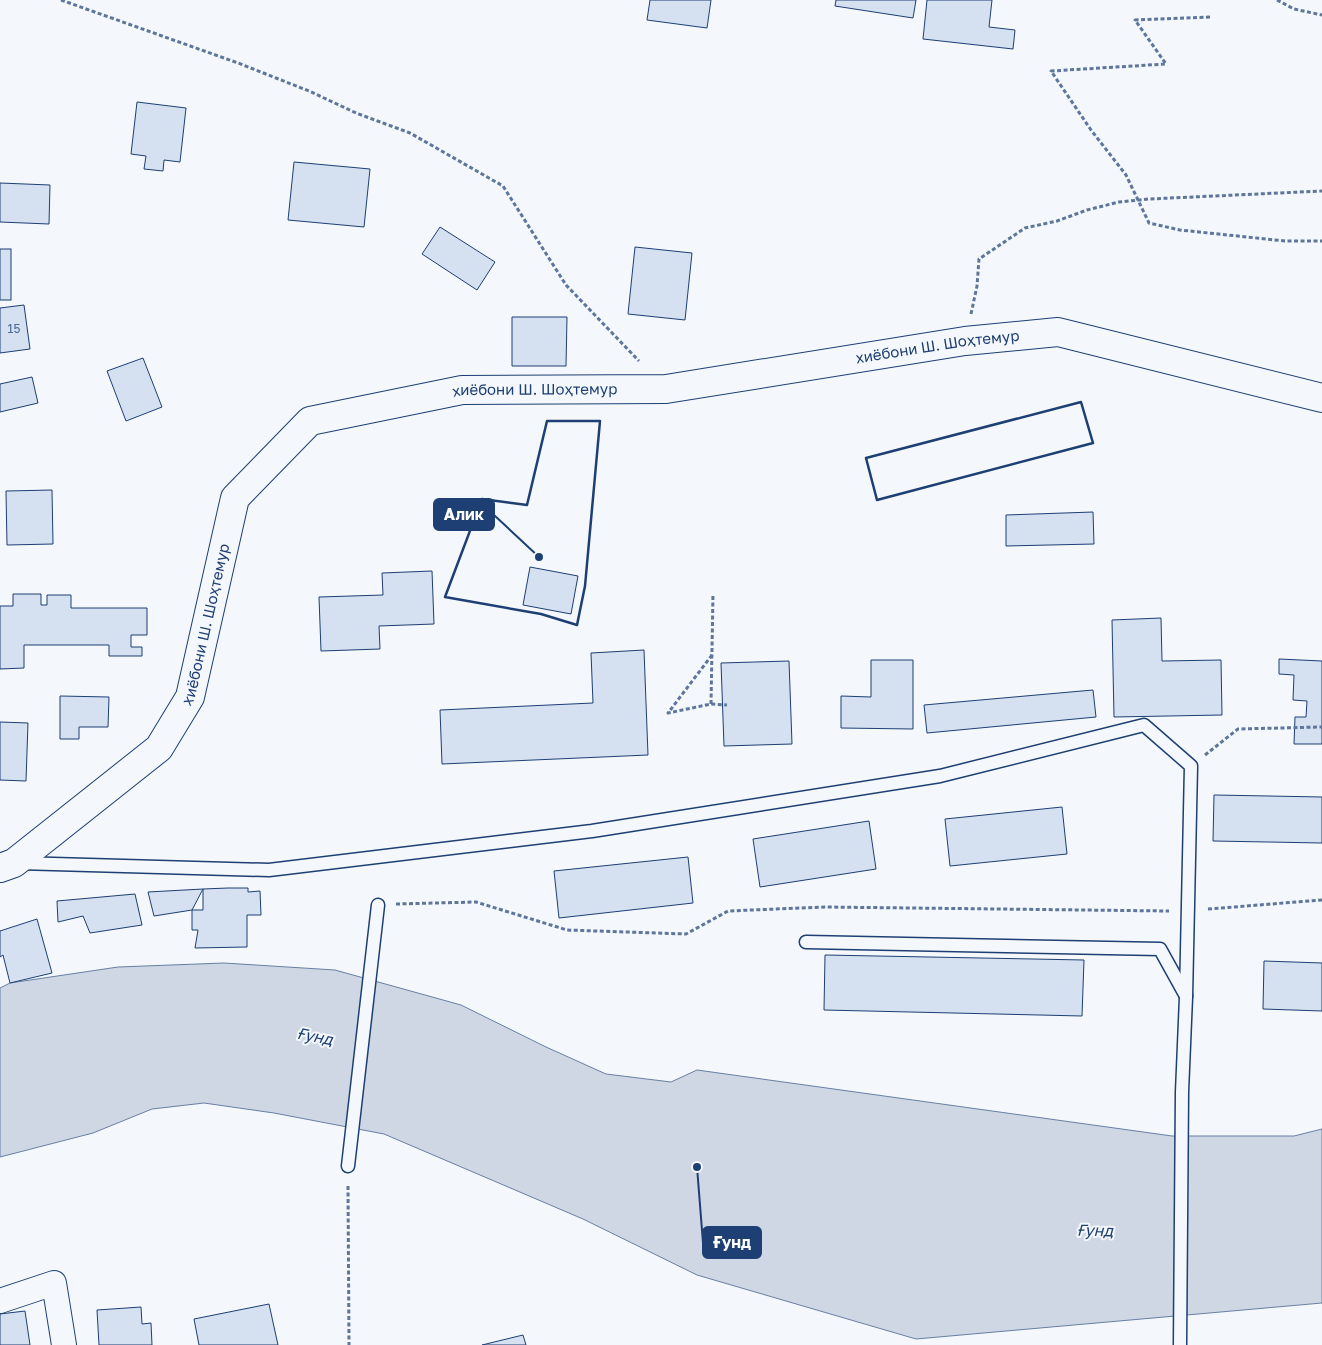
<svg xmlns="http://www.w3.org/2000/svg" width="1322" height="1345" font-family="'Golos Text',sans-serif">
<rect width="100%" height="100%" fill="#f4f7fb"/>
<polygon fill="#cfd7e4" stroke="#687fa3" points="224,963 335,970 461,1005 546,1047 606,1074 671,1082 697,1070 1172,1136 1294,1136 1322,1129 1322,1303 916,1339 697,1275 583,1219 384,1134 274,1113 204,1103 152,1109 93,1133 0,1157 0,988 10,983 118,967"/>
<g fill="#d5e0f0" stroke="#1d3f73">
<polygon points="650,0 711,0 707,28 647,20"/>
<polygon points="836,0 916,0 913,18 835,6"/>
<polygon points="927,0 992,0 989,27 1015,30 1013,49 923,39"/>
<polygon points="137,102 186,108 180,162 164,160 163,171 144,169 146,156 131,154"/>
<polygon points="294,162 370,169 364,227 288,220"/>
<polygon points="0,183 50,185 49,224 0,222"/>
<polygon points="440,227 495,262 477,290 422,254"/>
<polygon points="635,247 692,253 685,320 628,314"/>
<rect x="0" y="249" width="11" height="51"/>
<polygon points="24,305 30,349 0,353 0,308"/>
<polygon points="512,317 567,317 566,366 512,366"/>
<polygon points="143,358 162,407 126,421 107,371"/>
<polygon points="32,377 38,403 0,412 0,384"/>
<polygon points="52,490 53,544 7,545 6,491"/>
<polygon points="1093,512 1094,544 1006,546 1006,515"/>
<polygon points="530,567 578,576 571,614 523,605"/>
<polygon points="432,571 434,624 379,626 380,649 321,651 319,597 383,595 382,573"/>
<polygon points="13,594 41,594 41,605 47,605 47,595 71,595 71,608 147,608 147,635 131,635 131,647 142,647 142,656 109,656 109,645 24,645 24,668 0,669 0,606 13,606"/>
<polygon points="1161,618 1162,661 1221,660 1222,715 1114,717 1112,620"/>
<polygon points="644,650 648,755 442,764 440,710 593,703 591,653"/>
<polygon points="1279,659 1322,661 1322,744 1294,744 1295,717 1306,717 1307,701 1293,700 1294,675 1279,674"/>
<polygon points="871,660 913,660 913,729 841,728 841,696 871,697"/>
<polygon points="789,661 792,744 724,746 721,663"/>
<polygon points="1093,690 1096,717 927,733 924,705"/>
<polygon points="60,696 109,697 108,727 79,727 79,739 60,739"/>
<polygon points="0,722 28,723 26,781 0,780"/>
<polygon points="1214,795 1322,797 1322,843 1213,841"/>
<polygon points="1062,807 1067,854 950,866 945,819"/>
<polygon points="869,821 876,869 760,887 753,839"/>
<polygon points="688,857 693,903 559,918 554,871"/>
<polygon points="228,888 248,888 248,892 260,891 261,915 247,915 247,947 195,948 198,930 192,930 192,910 203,910 203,889"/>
<polygon points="203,889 192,910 154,916 148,892"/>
<polygon points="135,894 142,925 90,933 83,916 58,922 57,901"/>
<polygon points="37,919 52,973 10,983 3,955 0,957 0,931"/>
<polygon points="825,955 1084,960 1082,1016 824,1010"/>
<polygon points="1264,961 1322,963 1322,1011 1263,1009"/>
<polygon points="269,1304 278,1345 199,1345 194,1319"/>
<polygon points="141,1307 142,1324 151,1323 152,1345 99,1345 97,1310"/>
<polygon points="25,1311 30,1345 0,1345 0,1314"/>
<polygon points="523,1335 526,1345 482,1345"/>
</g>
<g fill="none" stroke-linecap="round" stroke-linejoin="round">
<g stroke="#1d3f73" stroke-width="15">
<g id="lane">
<polyline points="18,863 269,870 592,831 940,776 1144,725 1191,766 1186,997 1182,1092 1180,1345"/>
<polyline points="806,942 1160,949 1186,996"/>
<polyline points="348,1166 378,905"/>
</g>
</g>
<g stroke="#1d3f73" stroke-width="26">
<polyline id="street" points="0,1301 54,1283 64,1345"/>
</g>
<g stroke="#1d3f73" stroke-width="30">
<g id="primary">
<path id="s1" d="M0,868L14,863L159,748L190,697L235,498L310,421L462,390L666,389L965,341L1058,332L1322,398"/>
</g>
</g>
<g stroke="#5e769c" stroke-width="3" stroke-dasharray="4 2.5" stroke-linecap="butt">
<polyline points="61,0 238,63 309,91 356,113 410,133 503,186 566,285 639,361"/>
<polyline points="1277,0 1294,9 1322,15"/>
<polyline points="1210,17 1135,20 1166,64 1051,71 1091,130 1126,175 1149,223 1180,230 1285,241 1322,241"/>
<polyline points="971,314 977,286 979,259 1025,228 1057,221 1087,210 1119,202 1149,199 1322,191"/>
<polyline points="712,655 668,713 711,704 727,705"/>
<polyline points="711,704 713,594"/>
<polyline points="1205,755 1238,729 1322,727"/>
<polyline points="396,904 476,902 567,930 686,934 728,911 825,907 1169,911"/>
<polyline points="1208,909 1322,900"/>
<polyline points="348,1186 349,1345"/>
</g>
<use href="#lane" stroke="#f4f7fb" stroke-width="12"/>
<use href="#street" stroke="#f4f7fb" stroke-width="24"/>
<use href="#primary" stroke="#f4f7fb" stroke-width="28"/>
<g stroke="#1d3f73" stroke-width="2.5">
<polygon points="1081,402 1093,443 877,500 866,458"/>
<polygon points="547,421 600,421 585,586 577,625 541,614 445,597 482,499 527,505"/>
</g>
</g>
<g text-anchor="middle" stroke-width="4" stroke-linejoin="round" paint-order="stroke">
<g font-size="12" fill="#4b6792">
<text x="14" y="333">15</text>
</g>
<g font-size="15" fill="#1d3f73" stroke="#f4f7fb">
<text dy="5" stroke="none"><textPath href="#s1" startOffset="1205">хиёбони Ш. Шоҳтемур</textPath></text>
<text dy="5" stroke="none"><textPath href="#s1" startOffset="799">хиёбони Ш. Шоҳтемур</textPath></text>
<text dy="5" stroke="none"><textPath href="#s1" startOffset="334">хиёбони Ш. Шоҳтемур</textPath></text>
</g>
<g font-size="16" font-style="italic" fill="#1d3f73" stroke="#f4f7fb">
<text transform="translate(315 1036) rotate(11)" y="6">Ғунд</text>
<text transform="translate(1095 1230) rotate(1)" y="6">Ғунд</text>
</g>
</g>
<path fill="none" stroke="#1d3f73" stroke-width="2" d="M539 557L494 515M697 1167L703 1243"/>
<g fill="#1d3f73" stroke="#f4f7fb" stroke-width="2">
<circle cx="539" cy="557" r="5"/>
<circle cx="697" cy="1167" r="5"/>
</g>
<g fill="#1d3f73" stroke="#1d3f73" stroke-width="2">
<rect x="434" y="499" width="60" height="31" rx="5"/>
<rect x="703" y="1227" width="58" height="31" rx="5"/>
</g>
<g font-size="16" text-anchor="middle" font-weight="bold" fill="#fff">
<text x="464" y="520">Алик</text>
<text x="732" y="1248">Ғунд</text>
</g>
</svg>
